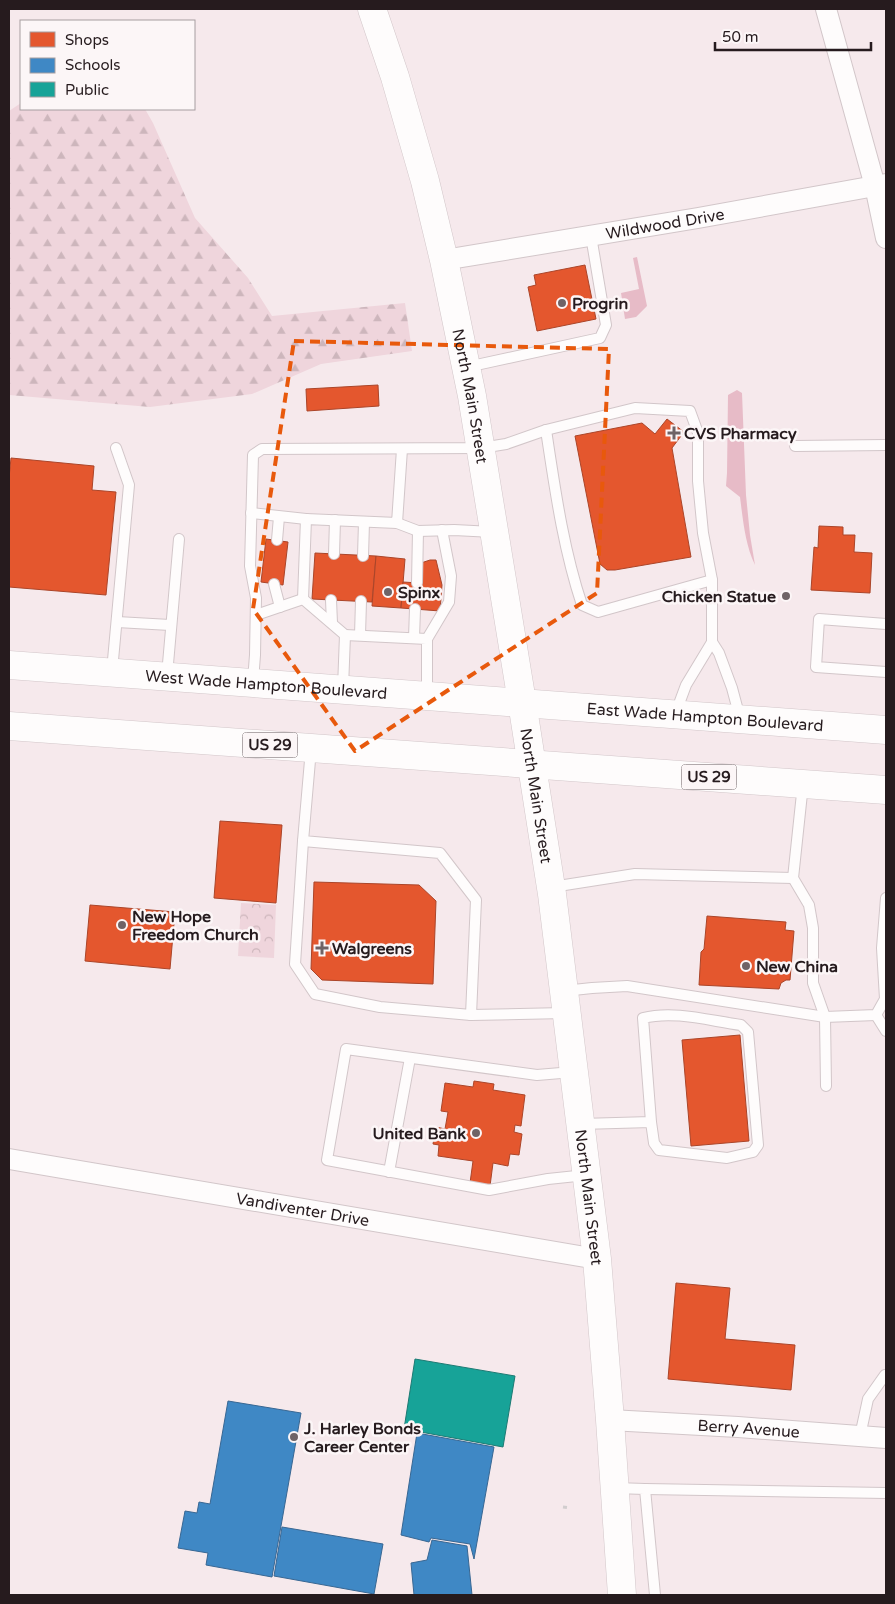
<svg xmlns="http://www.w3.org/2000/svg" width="895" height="1604" font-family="'Varela Round',sans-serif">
<defs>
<pattern id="forest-firs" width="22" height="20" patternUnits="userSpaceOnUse" patternTransform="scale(1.25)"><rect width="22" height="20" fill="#efd5dc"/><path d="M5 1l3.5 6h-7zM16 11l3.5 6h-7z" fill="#cdb6bc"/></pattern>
<pattern id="park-crowns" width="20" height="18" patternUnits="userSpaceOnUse" patternTransform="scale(1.25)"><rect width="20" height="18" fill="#efd5dc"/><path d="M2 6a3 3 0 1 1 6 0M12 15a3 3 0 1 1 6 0" fill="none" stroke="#cdb6bc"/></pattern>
</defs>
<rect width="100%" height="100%" fill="#f6e9ec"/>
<polygon fill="url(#forest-firs)" points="21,103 21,109 145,109 153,123 195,218 248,278 272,316 405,303 412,351 321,364 252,394 150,407 9,395 9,111"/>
<polygon fill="url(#park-crowns)" points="241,903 276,905 274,958 238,956"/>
<g fill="#e7bbc7">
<polygon points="637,257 647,306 636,317 625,319 621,293 639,289 633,258"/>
<path d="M737,390L742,393L746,495L750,535L755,565C745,544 743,520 740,497L726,486L727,473L728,395Z"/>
</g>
<g fill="#e4572e" stroke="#ab4529">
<polygon points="585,265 596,319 537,331 528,287 536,285 534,275"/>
<polygon points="378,385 379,406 307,411 306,389"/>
<polygon points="667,419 684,432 672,448 691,557 615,570 607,570 600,564 575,436 642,423 655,434"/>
<polygon points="11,458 94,466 92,490 116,492 106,595 9,587 9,478"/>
<polygon points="819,526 843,527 843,535 855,535 854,552 872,553 870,593 811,590 814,547 818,548"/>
<polygon points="266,539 288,542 283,585 261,582"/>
<polygon points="315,553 376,556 372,602 312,599"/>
<polygon points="376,556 405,559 401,608 372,606"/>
<polygon points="430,560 436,560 442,585 440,611 401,608 403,582 419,583 421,563"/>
<polygon points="220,821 282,825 276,903 214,898"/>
<polygon points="314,882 419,885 436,901 433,984 322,980 311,969"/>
<polygon points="90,905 175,912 170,969 85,961"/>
<polygon points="707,916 786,922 785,930 794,931 790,980 786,980 781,983 779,989 699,985 701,952 704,949"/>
<polygon points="740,1035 749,1141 691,1146 682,1040"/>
<polygon points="474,1081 494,1084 493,1090 525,1095 521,1126 515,1125 514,1132 522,1134 519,1155 510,1154 508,1166 493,1163 490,1186 470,1183 473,1161 438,1156 439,1145 433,1144 436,1127 445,1129 448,1112 441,1111 445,1083 473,1087"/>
<polygon points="676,1283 730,1288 725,1339 795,1345 791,1390 668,1379"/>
</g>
<g fill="#3f88c5" stroke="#386793">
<polygon points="228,1401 301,1413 272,1577 206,1565 208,1553 178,1548 185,1511 197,1513 199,1502 210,1504"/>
<polygon points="417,1433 494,1447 474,1559 470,1544 431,1538 429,1542 401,1535"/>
<polygon points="282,1527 383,1544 374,1594 274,1576"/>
<polygon points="432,1540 467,1546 472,1595 414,1595 411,1563 427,1560"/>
</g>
<polygon fill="#17a398" stroke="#1c7a73" points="415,1359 515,1376 503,1447 404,1429"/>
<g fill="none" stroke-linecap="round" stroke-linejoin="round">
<g stroke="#d2c6c9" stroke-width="12">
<g id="service">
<polyline points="467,367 600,338 606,325 591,236"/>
<path d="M546,430C555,489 563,548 582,605L598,612L712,580"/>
<polyline points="795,446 886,445"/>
<polyline points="251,513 306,519"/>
<polyline points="397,523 418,531 454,530 493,532"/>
<polyline points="277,540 279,517"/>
<polyline points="334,554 335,520"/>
<polyline points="363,556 364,522"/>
<polyline points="417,583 418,531"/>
<polyline points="274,584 280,607"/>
<polyline points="331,600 332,623"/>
<polyline points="256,615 303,599"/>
<polyline points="117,622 170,625"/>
<polyline points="886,624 819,619 816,667 886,672"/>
<polyline points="345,635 427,639 427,694"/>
<polyline points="360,635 361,601"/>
<polyline points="414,638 415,609"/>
<polyline points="427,639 449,602 451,576 442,530"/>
<polyline points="112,671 129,485 116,448"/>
<polyline points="167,675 179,539"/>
<polyline points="253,681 255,655 256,598 250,566 253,455 262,449 481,448 506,444 546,430 635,408 690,411 698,433 698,481 703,533 712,580 712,642 719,653 732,688 740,718"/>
<polyline points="343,688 345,635 303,599 306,519 397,523 402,449"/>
<polyline points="676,712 686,685 712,642"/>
<polyline points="311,749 303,841 440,853 476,900 471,1015 565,1013"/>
<polyline points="803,784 793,878 809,905 813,928 813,983 825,1017 826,1086"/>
<polyline points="303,841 295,964 315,994 380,1007 471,1015"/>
<polyline points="552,887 635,874 793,878"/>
<polyline points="564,991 592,988 627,986 825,1017 876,1015 885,999 882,948 886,898"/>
<polyline points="876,1015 886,1031"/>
<polyline points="573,1072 537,1075 346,1049 327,1160 489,1190 548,1179 586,1175"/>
<path d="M581,1124L651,1122L643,1018C675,1010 710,1021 741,1025L748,1032L758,1145L753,1152L727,1158L659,1150L654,1143L651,1122"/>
<polyline points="389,1172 410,1058"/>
<polyline points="860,1436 868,1399 885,1375 886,1378"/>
<polyline points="615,1488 645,1489 655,1595"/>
<polyline points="645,1489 886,1493"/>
</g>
</g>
<g stroke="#d2c6c9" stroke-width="22">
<g id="minor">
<polyline points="826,9 875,186 886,238"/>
<path id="s1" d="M444,260L698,218L886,184"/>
<path id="s2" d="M9,1159L597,1259"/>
<path id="s3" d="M610,1420L738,1427L886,1438"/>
</g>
</g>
<g stroke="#d2c6c9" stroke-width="29">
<g id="secondary">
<path id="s4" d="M372,9L395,77L425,181L444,260L472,396L522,702L552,894L597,1259L610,1420L622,1595"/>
</g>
</g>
<g stroke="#d2c6c9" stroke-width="29">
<g id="primary">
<path id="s5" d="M9,665L886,730"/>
<polyline points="9,726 886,790"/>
</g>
</g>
<polyline stroke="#d1cdce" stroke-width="3" stroke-dasharray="4 4" stroke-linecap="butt" points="563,1507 570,1508"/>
<use href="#service" stroke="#fefcfc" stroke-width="10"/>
<use href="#minor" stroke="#fefcfc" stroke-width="20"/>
<use href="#secondary" stroke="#fefcfc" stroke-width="28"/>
<use href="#primary" stroke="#fefcfc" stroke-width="28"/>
</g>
<path fill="none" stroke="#e8590c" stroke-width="4" stroke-dasharray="10 6" stroke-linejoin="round" d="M294,341L609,349L597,593L355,751L253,609Z"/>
<g fill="#6f6366" stroke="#fcf6f7" stroke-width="2">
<circle cx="562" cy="303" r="5"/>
<path d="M671.5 425.5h5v5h5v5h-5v5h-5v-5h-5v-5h5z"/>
<circle cx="388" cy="592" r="5"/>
<circle cx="786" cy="596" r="5"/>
<circle cx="122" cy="925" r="5"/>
<path d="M319.5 940.5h5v5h5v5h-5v5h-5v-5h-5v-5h5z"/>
<circle cx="746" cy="966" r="5"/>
<circle cx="476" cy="1133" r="5"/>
<circle cx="294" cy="1437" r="5"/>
</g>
<g text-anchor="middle" stroke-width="5" stroke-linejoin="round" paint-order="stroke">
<g fill="#fcf6f7" stroke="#665d5f" stroke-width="1">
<rect x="242.5" y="732.5" width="55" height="25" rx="4"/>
<rect x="681.5" y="764.5" width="55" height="25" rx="4"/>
</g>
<g font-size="15" font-weight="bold" fill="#261b1e">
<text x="270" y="750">US 29</text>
<text x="709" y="782">US 29</text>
</g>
<g font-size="16" fill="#261b1e" stroke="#fcf6f7">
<text dy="6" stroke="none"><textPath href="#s1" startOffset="224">Wildwood Drive</textPath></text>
<text dy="6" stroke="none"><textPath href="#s4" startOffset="400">North Main Street</textPath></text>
<text dy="6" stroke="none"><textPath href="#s5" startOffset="258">West Wade Hampton Boulevard</textPath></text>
<text dy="6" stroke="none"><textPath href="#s5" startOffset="698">East Wade Hampton Boulevard</textPath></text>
<text dy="6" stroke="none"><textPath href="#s4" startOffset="805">North Main Street</textPath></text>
<text dy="6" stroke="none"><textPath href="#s4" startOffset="1210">North Main Street</textPath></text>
<text dy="6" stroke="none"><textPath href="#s2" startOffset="298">Vandiventer Drive</textPath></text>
<text dy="6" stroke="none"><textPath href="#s3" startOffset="139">Berry Avenue</textPath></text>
</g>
<g font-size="16" font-weight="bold" fill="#261b1e" stroke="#fcf6f7" text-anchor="start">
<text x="572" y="309">Progrin</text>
<text x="684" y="439">CVS Pharmacy</text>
<text x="398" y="598">Spinx</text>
<text x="776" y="602" text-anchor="end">Chicken Statue</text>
<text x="132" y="922">New Hope<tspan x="132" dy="18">Freedom Church</tspan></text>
<text x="332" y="954">Walgreens</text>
<text x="756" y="972">New China</text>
<text x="466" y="1139" text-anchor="end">United Bank</text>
<text x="304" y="1434">J. Harley Bonds<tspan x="304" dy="18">Career Center</tspan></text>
</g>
</g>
<rect width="895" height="1604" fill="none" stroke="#261b1e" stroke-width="20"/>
<rect x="20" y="20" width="175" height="90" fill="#fcf6f7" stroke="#a69ea0"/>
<rect x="30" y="32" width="25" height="15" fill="#e4572e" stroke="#a69ea0"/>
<text x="65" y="45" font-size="15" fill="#261b1e">Shops</text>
<rect x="30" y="58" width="25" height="15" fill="#3f88c5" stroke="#a69ea0"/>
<text x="65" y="70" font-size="15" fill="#261b1e">Schools</text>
<rect x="30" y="82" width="25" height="15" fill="#17a398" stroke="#a69ea0"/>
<text x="65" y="95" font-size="15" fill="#261b1e">Public</text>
<path d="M715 42v8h156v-8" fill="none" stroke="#261b1e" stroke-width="2.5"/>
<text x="722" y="42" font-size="15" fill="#261b1e" stroke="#fcf6f7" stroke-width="4" paint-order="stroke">50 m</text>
</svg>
